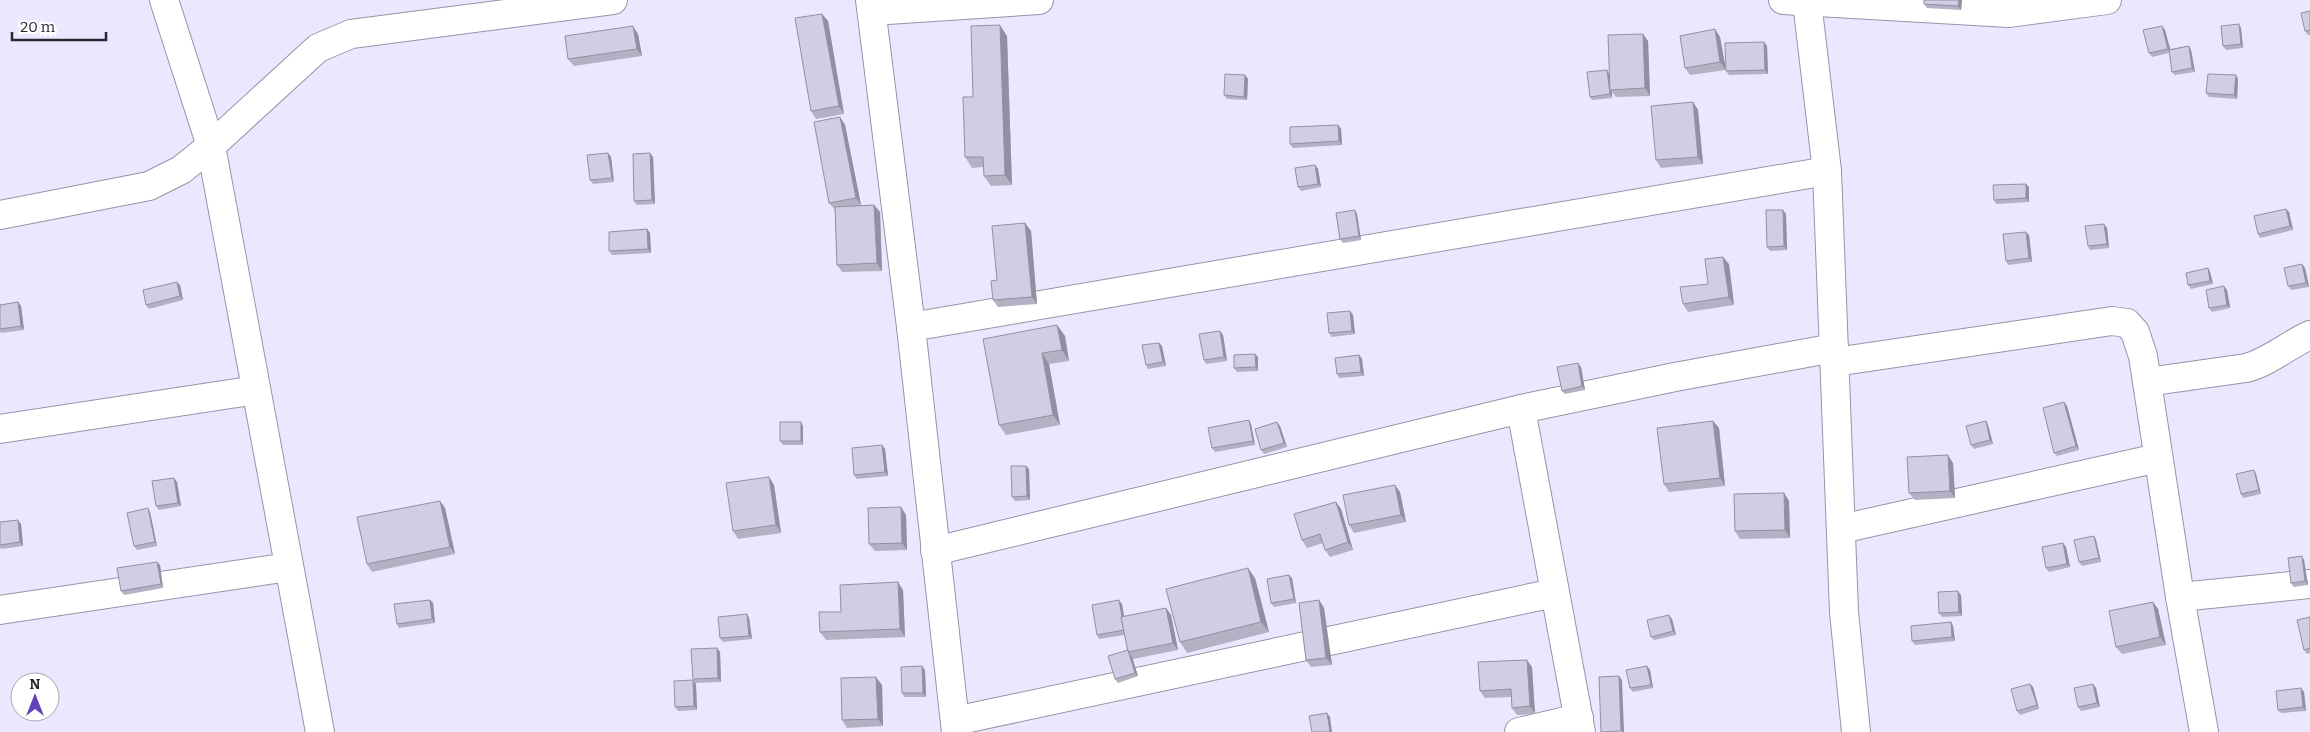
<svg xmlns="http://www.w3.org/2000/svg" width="2310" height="732" font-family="Bitter,serif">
<rect width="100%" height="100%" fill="#eae8fe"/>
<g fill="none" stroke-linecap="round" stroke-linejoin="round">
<g stroke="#9694a9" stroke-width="30">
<g id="street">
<polyline points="164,0 211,146 320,732"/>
<polyline points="1783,0 2009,13 2107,0"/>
<polyline points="1807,2 1827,171 1844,612 1856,732"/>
<polyline points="872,11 1039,0"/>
<polyline points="0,215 149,186 181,170 211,146 318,48 351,34 613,0"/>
<polyline points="911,327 1827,171"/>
<polyline points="1835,362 2112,321 2127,323 2135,332 2143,356 2180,597 2204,732"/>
<path d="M2147,382L2246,368C2269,362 2288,345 2310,335"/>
<polyline points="1521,409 1581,732"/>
<polyline points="0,429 256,390"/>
<polyline points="1841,529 2158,458"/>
<polyline points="935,551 1521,409 1675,377 1834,348"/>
<polyline points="2180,597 2310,584"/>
<polyline points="0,610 289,567"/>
<polyline points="955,721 1554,593"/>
<polyline points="1519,732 1579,718"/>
</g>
</g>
<g stroke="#9694a9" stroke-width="30">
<polyline id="secondary" points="870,0 911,327 956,732"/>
</g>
<use href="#street" stroke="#fff" stroke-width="28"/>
<use href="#secondary" stroke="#fff" stroke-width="28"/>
</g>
<g fill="#b3b1c4">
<polygon points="1924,0 1962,0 1961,10 1927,8 1924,4"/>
<polygon points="2310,11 2310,35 2308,35 2305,31"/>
<polygon points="822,14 828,21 844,114 816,119 811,111"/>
<polygon points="2162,26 2165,30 2170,49 2189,46 2191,50 2195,72 2175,75 2172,72 2169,53 2152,57 2149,53"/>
<polygon points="2241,28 2243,48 2226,50 2223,46"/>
<polygon points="1715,29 1720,37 1726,70 1690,75 1685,68"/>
<polygon points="638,34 642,56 574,66 568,59"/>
<polygon points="1643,34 1648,41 1650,96 1616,97 1612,92 1612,98 1592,100 1590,97 1607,70 1609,74"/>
<polygon points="1007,36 1012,185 991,186 984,176 983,167 972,168 965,157"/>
<polygon points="1764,42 1767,46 1768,74 1729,75 1726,71"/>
<polygon points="1245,75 1248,79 1247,100 1227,99 1224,95"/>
<polygon points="2238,79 2237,99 2209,97 2206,93"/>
<polygon points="1693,102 1698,110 1703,164 1661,168 1656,160"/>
<polygon points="840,117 845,125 861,205 874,205 880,212 882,271 842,272 837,265 835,210 829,203"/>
<polygon points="1338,125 1341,129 1342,145 1293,148 1290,144"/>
<polygon points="608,153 611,157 614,182 593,184 590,180"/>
<polygon points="650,153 653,157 655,204 637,205 634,201"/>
<polygon points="1315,165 1318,169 1321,187 1301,191 1298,187"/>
<polygon points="2029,187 2029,202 1996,204 1994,200"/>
<polygon points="2289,212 2293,230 2260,238 2258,234"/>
<polygon points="1357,214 1361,240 1343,243 1340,239"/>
<polygon points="1786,214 1787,250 1770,251 1767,247"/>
<polygon points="1025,223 1031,231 1037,304 998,307 993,300 997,280"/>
<polygon points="2107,228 2109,248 2090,250 2088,246"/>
<polygon points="647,229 650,233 651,253 612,255 609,251"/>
<polygon points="2029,235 2032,262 2008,265 2006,261"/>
<polygon points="1729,264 1734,305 1688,312 1683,304 1708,284"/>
<polygon points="2302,264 2305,268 2309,287 2291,290 2288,286"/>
<polygon points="2208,268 2210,272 2213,284 2191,289 2188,285"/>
<polygon points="180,285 183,300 149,309 146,305"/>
<polygon points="2227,290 2230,308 2212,312 2209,308"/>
<polygon points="18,302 21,306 24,330 1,333 0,331 0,305"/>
<polygon points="1350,311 1353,315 1355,334 1332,337 1329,333"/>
<polygon points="1057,325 1065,336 1069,361 1049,364 1060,425 1006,435 999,425"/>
<polygon points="1223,335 1227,361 1206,364 1204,360"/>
<polygon points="1159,343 1162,346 1166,366 1148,369 1146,365"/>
<polygon points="1255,354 1258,357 1258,371 1237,372 1234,368"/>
<polygon points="1359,355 1362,359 1364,376 1339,378 1337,374"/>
<polygon points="1581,367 1585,390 1565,394 1562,391"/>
<polygon points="2064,402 2067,406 2079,450 2057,456 2054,453"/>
<polygon points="1713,421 1719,428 1725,486 1669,492 1664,484"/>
<polygon points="1986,421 1988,425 1993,444 1974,449 1971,445"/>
<polygon points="1251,424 1255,445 1215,452 1212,448"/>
<polygon points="803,426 803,445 783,445 780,441"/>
<polygon points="1280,426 1287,447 1264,454 1261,450"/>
<polygon points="882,445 885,449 888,476 857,479 854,475"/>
<polygon points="1953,463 1955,498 1915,500 1909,493"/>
<polygon points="1026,466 1029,469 1030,500 1015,501 1012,497"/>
<polygon points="2256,474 2261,494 2243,498 2241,494"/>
<polygon points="769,477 774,485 781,533 738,539 733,531"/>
<polygon points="177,482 181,506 159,510 156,506"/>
<polygon points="1400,492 1406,522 1354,533 1349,525"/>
<polygon points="1784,493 1789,501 1790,538 1740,539 1735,531"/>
<polygon points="440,501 445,508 455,554 372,572 367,564"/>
<polygon points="1336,502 1341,509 1353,550 1330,557 1325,550 1323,543 1307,548 1302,540"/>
<polygon points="148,508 150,512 157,546 137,550 134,546"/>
<polygon points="906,515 907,550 875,551 869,544"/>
<polygon points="0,522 21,524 23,546 1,549 0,547"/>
<polygon points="2094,536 2096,540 2101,562 2082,566 2079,562"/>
<polygon points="2063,543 2066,547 2070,567 2049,572 2046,568"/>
<polygon points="2304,560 2308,585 2294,587 2291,583"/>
<polygon points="157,562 160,565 163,588 124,595 121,591"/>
<polygon points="1255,578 1269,632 1187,653 1180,642"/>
<polygon points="1292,578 1296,603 1274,607 1271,603"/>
<polygon points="903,590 905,637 826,640 820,632 841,612"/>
<polygon points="1961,595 1962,616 1942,617 1939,613"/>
<polygon points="430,600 433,603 435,623 399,628 397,624"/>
<polygon points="1319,600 1324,608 1332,665 1311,667 1306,660"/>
<polygon points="2153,602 2158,609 2166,645 2122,654 2116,647"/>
<polygon points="1122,604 1124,616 1166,608 1171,615 1178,650 1133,659 1132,657 1138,676 1118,683 1115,679 1128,650 1124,635 1099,639 1097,635"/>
<polygon points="747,614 749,618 752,639 723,642 720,638"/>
<polygon points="2310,617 2310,653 2307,654 2304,650"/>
<polygon points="1672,619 1676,635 1654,640 1651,637"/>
<polygon points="1951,622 1953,626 1955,641 1915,645 1912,641"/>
<polygon points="720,652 721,682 695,683 693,679"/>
<polygon points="1532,667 1535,714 1517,715 1512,708 1511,697 1485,698 1480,691"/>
<polygon points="925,670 926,697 904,697 902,693"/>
<polygon points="1650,670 1653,688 1633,692 1630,688"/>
<polygon points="696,684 697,710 678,711 675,707"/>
<polygon points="2030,684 2033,687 2039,709 2020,715 2017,711"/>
<polygon points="882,685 883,726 847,728 842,720"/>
<polygon points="2096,688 2100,707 2081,711 2078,707"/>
<polygon points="2301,688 2304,692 2306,711 2281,713 2278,710"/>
</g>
<g fill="#9290a0">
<polygon points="1959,0 1962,0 1961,10 1958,6"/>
<polygon points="822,14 828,21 844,114 839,106"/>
<polygon points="2239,24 2241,28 2243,48 2241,44"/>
<polygon points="1000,25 1007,36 1012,185 1005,175"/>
<polygon points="633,26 638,34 642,56 637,49"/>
<polygon points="2162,26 2165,30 2171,52 2168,49"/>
<polygon points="1715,29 1720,37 1726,70 1720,62"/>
<polygon points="1643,34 1648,41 1650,96 1645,88"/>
<polygon points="1764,42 1767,46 1768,74 1765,70"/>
<polygon points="2189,46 2191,50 2195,72 2192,68"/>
<polygon points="1607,70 1609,74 1610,90 1612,92 1612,98 1610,94"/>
<polygon points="1245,75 1248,79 1247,100 1244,97"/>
<polygon points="2236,75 2238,79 2237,99 2234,95"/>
<polygon points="1693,102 1698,110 1703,164 1698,157"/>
<polygon points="840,117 845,125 861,205 856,198"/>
<polygon points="1338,125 1341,129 1342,145 1339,141"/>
<polygon points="608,153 611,157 614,182 612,178"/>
<polygon points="650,153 653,157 655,204 652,200"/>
<polygon points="1315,165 1318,169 1321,187 1318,184"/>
<polygon points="2026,184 2029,187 2029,202 2026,198"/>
<polygon points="874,205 880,212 882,271 877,263"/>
<polygon points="2286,209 2289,212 2293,230 2290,226"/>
<polygon points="1355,210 1357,214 1361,240 1359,236"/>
<polygon points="1783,210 1786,214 1787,250 1784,246"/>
<polygon points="1025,223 1031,231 1037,304 1032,297"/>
<polygon points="2104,224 2107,228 2109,248 2107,244"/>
<polygon points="647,229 650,233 651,253 648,249"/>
<polygon points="2026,232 2029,235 2032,262 2029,258"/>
<polygon points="1723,257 1729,264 1734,305 1729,297"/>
<polygon points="2302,264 2305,268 2309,287 2306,283"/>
<polygon points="2208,268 2210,272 2213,284 2210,281"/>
<polygon points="177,282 180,285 183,300 180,296"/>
<polygon points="2224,286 2227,290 2230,308 2227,305"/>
<polygon points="18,302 21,306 24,330 21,326"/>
<polygon points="1350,311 1353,315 1355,334 1352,331"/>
<polygon points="1057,325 1065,336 1069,361 1062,350"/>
<polygon points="1220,331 1223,335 1227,361 1224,357"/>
<polygon points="1159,343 1162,346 1166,366 1163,362"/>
<polygon points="1042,353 1049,364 1060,425 1053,415"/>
<polygon points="1255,354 1258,357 1258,371 1256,367"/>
<polygon points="1359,355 1362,359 1364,376 1361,372"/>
<polygon points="1578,363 1581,367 1585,390 1582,386"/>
<polygon points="2064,402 2067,406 2079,450 2076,446"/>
<polygon points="1249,420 1251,424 1255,445 1253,441"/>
<polygon points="1713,421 1719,428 1725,486 1720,478"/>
<polygon points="1986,421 1988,425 1993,444 1990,440"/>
<polygon points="801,422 803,426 803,445 801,441"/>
<polygon points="1277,422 1280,426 1287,447 1284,443"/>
<polygon points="882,445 885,449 888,476 885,472"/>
<polygon points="1948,455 1953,463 1955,498 1950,491"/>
<polygon points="1026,466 1029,469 1030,500 1027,496"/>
<polygon points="2254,470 2256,474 2261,494 2259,490"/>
<polygon points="769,477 774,485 781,533 776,525"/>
<polygon points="174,478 177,482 181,506 178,503"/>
<polygon points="1395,485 1400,492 1406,522 1401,515"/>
<polygon points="1784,493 1789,501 1790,538 1785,530"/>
<polygon points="440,501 445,508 455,554 450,547"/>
<polygon points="1336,502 1341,509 1353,550 1348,542"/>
<polygon points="901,507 906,515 907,550 902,543"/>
<polygon points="148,508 150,512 157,546 155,542"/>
<polygon points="18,520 21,524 23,546 20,542"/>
<polygon points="2094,536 2096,540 2101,562 2099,558"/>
<polygon points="2063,543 2066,547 2070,567 2067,564"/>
<polygon points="2302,556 2304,560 2308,585 2305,581"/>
<polygon points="157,562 160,565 163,588 161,584"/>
<polygon points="1248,568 1255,578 1269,632 1261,622"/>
<polygon points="1289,575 1292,578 1296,603 1294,599"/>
<polygon points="898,582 903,590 905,637 900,629"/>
<polygon points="1958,591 1961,595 1962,616 1959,612"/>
<polygon points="430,600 433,603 435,623 432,619"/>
<polygon points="1119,600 1122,604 1127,634 1124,630"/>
<polygon points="1319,600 1324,608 1332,665 1326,658"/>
<polygon points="2153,602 2158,609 2166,645 2160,637"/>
<polygon points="1166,608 1171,615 1178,650 1173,643"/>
<polygon points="747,614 749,618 752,639 749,636"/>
<polygon points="1669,615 1672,619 1676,635 1673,631"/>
<polygon points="1951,622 1953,626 1955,641 1952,637"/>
<polygon points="717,648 720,652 721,682 718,678"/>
<polygon points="1129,653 1132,657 1138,676 1135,673"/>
<polygon points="1527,660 1532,667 1535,714 1530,706"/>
<polygon points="922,666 925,670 926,697 923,693"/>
<polygon points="1647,666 1650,670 1653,688 1651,685"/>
<polygon points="1619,676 1622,680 1624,732 1622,732 1621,731"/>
<polygon points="876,677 882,685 883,726 878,719"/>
<polygon points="693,680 696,684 697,710 694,706"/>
<polygon points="2030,684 2033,687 2039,709 2037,705"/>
<polygon points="2093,684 2096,688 2100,707 2097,703"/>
<polygon points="2301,688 2304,692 2306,711 2303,707"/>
<polygon points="1327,713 1330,717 1332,732 1330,732"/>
</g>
<g fill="#d0cee4" stroke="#9290a0">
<polygon points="1924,0 1959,0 1958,6 1924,4"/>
<polygon points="2310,11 2310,30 2305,31 2301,13"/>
<polygon points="822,14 839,106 811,111 795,18"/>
<polygon points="2239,24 2241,44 2223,46 2221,26"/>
<polygon points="1000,25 1005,175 984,176 983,157 965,157 963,97 973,97 971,26"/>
<polygon points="633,26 637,49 568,59 565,36"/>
<polygon points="2162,26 2168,49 2149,53 2143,30"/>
<polygon points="1715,29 1720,62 1685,68 1680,36"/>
<polygon points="1643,34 1645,88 1610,90 1608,35"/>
<polygon points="1764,42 1765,70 1726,71 1725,43"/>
<polygon points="2189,46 2192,68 2172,72 2169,50"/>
<polygon points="1607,70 1610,94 1590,97 1587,72"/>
<polygon points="1225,74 1245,75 1244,97 1224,95"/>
<polygon points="2208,74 2236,75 2234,95 2206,93"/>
<polygon points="1693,102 1698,157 1656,160 1651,106"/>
<polygon points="840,117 856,198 829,203 814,122"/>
<polygon points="1338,125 1339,141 1290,144 1290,127"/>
<polygon points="608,153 612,178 590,180 587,155"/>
<polygon points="650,153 652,200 634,201 633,154"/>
<polygon points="1315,165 1318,184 1298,187 1295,168"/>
<polygon points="2026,184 2026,198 1994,200 1993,185"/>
<polygon points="874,205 877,263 837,265 835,207"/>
<polygon points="2286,209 2290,226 2258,234 2254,216"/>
<polygon points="1355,210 1359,236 1340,239 1336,213"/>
<polygon points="1766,210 1783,210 1784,246 1767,247"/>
<polygon points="1025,223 1032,297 993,300 991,281 997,280 992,226"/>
<polygon points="2104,224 2107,244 2088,246 2085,226"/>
<polygon points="647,229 648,249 609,251 609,232"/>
<polygon points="2026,232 2029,258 2006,261 2003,234"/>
<polygon points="1723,257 1729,297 1683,304 1680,287 1708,284 1705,259"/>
<polygon points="2302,264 2306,283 2288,286 2284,268"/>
<polygon points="2208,268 2210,281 2188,285 2186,273"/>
<polygon points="177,282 180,296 146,305 143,290"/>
<polygon points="2224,286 2227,305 2209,308 2206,290"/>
<polygon points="18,302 21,326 0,329 0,305"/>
<polygon points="1350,311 1352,331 1329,333 1327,313"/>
<polygon points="1057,325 1062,350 1042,353 1053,415 999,425 983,339"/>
<polygon points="1220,331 1224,357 1204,360 1199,334"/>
<polygon points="1159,343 1163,362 1146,365 1142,345"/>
<polygon points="1255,354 1256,367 1234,368 1234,355"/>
<polygon points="1359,355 1361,372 1337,374 1335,358"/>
<polygon points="1578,363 1582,386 1562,391 1557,367"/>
<polygon points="2064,402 2076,446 2054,453 2043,408"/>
<polygon points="1249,420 1253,441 1212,448 1208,428"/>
<polygon points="1713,421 1720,478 1664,484 1657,428"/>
<polygon points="1986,421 1990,440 1971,445 1966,426"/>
<rect x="780" y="422" width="21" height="19"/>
<polygon points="1277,422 1284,443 1261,450 1255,429"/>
<polygon points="882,445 885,472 854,475 852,448"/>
<polygon points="1948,455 1950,491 1909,493 1907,457"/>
<polygon points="1011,466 1026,466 1027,496 1012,497"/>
<polygon points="2254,470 2259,490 2241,494 2236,474"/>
<polygon points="769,477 776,525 733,531 726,483"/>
<polygon points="174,478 178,503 156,506 152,481"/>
<polygon points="1395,485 1401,515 1349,525 1343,495"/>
<polygon points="1784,493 1785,530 1735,531 1734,494"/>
<polygon points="440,501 450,547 367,564 357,517"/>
<polygon points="1336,502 1348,542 1325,550 1320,534 1302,540 1294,514"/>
<polygon points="901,507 902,543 869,544 868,508"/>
<polygon points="148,508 155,542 134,546 127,513"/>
<polygon points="18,520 20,542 0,545 0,522"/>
<polygon points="2094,536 2099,558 2079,562 2074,540"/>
<polygon points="2063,543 2067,564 2046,568 2042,547"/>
<polygon points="2302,556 2305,581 2291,583 2288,558"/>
<polygon points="157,562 161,584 121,591 117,568"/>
<polygon points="1248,568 1261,622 1180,642 1166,589"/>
<polygon points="1289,575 1294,599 1271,603 1267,579"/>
<polygon points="898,582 900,629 820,632 819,612 841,612 840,585"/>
<polygon points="1958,591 1959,612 1939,613 1938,592"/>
<polygon points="430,600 432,619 397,624 394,604"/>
<polygon points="1119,600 1122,617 1121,617 1124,630 1097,635 1092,605"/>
<polygon points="1319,600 1326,658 1306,660 1299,603"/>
<polygon points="2153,602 2160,637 2116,647 2109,611"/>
<polygon points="1166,608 1173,643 1128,652 1121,617"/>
<polygon points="747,614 749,636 720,638 718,617"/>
<polygon points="1669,615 1673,631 1651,637 1647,620"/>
<polygon points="2310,617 2310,648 2304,650 2297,620"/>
<polygon points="1951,622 1952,637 1912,641 1911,626"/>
<polygon points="717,648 718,678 693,679 691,649"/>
<polygon points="1128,650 1135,673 1115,679 1108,656"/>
<polygon points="1527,660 1530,706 1512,708 1511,689 1480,691 1478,662"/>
<polygon points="922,666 923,693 902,693 901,667"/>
<polygon points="1647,666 1651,685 1630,688 1626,670"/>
<polygon points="1619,676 1621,731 1601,732 1599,677"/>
<polygon points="876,677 878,719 842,720 841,678"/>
<polygon points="693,680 694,706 675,707 674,681"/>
<polygon points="2030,684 2037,705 2017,711 2011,689"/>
<polygon points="2093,684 2097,703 2078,707 2074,688"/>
<polygon points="2301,688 2303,707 2278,710 2276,691"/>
<polygon points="1327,713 1330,732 1312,732 1309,716"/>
</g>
<g transform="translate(35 697)"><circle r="24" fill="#ffffff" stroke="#a9a9ad"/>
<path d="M0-4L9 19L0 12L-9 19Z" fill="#6243bc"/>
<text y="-8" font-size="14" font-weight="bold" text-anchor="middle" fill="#292931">N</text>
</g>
<path d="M12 32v8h94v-8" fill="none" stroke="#292931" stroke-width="2.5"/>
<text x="20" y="32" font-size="15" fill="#292931" stroke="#ffffff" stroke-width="4" paint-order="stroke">20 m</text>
</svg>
